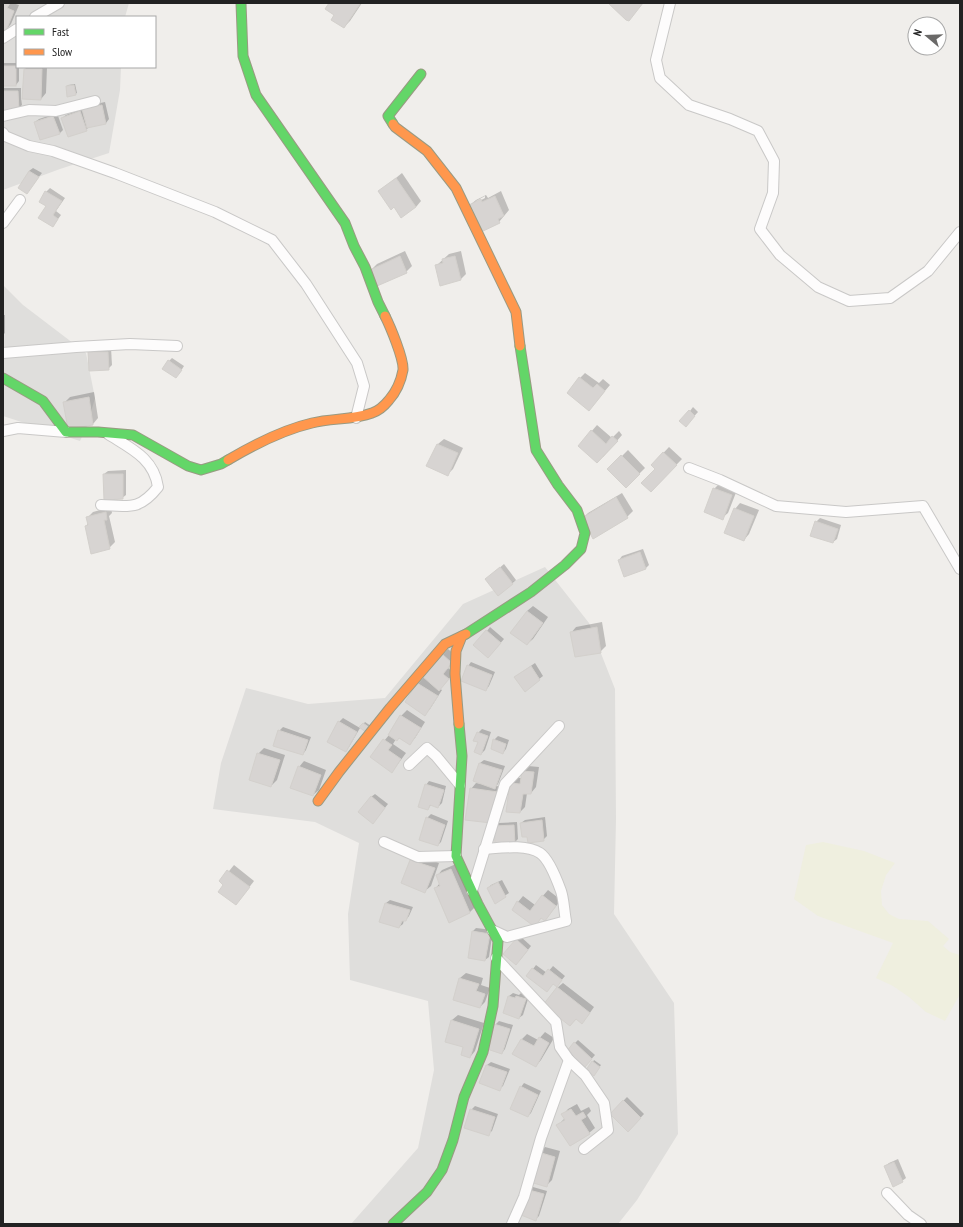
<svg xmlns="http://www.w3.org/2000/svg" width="963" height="1227" font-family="'PT Sans Narrow',sans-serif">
<rect width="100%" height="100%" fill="#f0eeeb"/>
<g fill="#dfdedc">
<polygon points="3,3 129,3 125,17 17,17 17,67 121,67 120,90 109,153 60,169 3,190"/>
<polygon points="3,285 23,305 86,353 95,398 87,426 80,441 3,416"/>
<polygon points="545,567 589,623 615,689 616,819 614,914 674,1003 678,1134 637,1200 618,1224 351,1224 418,1148 434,1070 428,1001 350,980 348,914 359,843 315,822 213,809 221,763 246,688 308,704 385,698 463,604"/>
</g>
<polygon fill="#efefdf" points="823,842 864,851 895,863 886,875 881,891 882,905 889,914 899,919 928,921 949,939 943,946 950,952 960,955 960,994 945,1021 926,1012 909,997 893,986 876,978 893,943 818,916 794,899 806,845"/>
<g fill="#0003" fill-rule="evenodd">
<polygon points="3,3 13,3 19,5 11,24 6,30 3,28"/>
<polygon points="330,3 362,3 350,21 344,27 335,15"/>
<polygon points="4,63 17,63 17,67 19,67 19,81 16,85 3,85 3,64"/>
<polygon points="27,67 47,67 46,93 41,99 21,98 22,105 18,109 3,110 3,88 21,88 21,98 23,98 25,69"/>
<polygon points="75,84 77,93 75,94 67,86 68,85"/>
<polygon points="105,102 109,119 106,123 90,126 86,130 62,118 66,115 85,108 87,106"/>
<polygon points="57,113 63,130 59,134 35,122 39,119"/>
<polygon points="33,168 42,173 27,192 29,171"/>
<polygon points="402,173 421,201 416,207 394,206 380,191"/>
<polygon points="50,188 65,198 56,211 61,215 53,226 47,205 46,192"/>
<path d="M501,191L509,210L499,222L470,205L476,200L486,195L488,198ZM485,196V198L476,203V201Z"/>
<polygon points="405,251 412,266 406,272 371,270 377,264"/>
<polygon points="461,251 466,274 461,279 436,266 449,254"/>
<polygon points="3,315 5,315 5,333 3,335"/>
<polygon points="111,348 112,365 108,369 89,352 93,349"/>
<polygon points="172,358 184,366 179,374 169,361"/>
<polygon points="585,373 599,383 603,379 610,385 594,404 580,378"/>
<polygon points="94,392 98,418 93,424 64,403 70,397"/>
<polygon points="693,407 698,412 689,422 690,411"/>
<polygon points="597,425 612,438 619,431 622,435 603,457 579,446"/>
<polygon points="444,439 463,448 453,469 448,474 428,465 438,444"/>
<polygon points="669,447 682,459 651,491 656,469 652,465"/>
<polygon points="628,450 645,468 626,487 609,469"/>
<polygon points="126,470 126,495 122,498 104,474 108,471"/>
<polygon points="720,483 737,490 728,513 722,518 714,489"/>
<polygon points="622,493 633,511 627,517 583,518 588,513"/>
<polygon points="740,503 759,510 749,534 744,540 735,509"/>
<polygon points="111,507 112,513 109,516 115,542 109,548 86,526 88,523 87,518 93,512"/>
<polygon points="820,518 841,525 837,539 833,542 816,522"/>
<polygon points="643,549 649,565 645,569 619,560 622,556"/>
<polygon points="504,564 516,580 499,595 490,576"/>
<polygon points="533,606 548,617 533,639 527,644 527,611"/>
<polygon points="602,622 606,646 600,652 571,633 576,627"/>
<polygon points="490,627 504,639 492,653 487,631"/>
<polygon points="448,649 457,657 448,668 454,673 440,689 442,690 430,709 425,714 418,684"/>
<polygon points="471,662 495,672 489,686 486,690 468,666"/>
<polygon points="535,663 543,676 525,690 515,677"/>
<polygon points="407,710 425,722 415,738 410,743 400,737 397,740 396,739 393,744 406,753 392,772 371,757 389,735 401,716"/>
<polygon points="343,718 360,728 349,747 346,751 339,722"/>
<polygon points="365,722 371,726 361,727"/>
<polygon points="283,727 311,737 306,750 303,754 279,731"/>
<polygon points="482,729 491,732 485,750 481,754 478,733"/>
<polygon points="498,736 509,740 506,749 503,753 494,740"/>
<polygon points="264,748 285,755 277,780 271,786 258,754"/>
<polygon points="484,760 505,766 498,784 496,786 503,787 496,817 471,789 476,783 482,784 474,780 480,763"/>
<polygon points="304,761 326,770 319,790 313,795 299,767"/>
<polygon points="528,766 539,767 536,787 531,793 527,793 525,807 520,812 511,783 517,778 522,778 523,772"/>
<polygon points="429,781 446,786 442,803 438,807 431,805 428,809 426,785"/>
<polygon points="375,794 388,804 376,819 371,797"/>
<polygon points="431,814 448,821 441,842 438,845 427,818"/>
<polygon points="545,817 547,836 543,840 528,836 521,823 525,820"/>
<polygon points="517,822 518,839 514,843 495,826 499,823"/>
<polygon points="417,855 439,863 431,886 425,891 411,860"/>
<polygon points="456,864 475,907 470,912 449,922 435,889 440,883 437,876 442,870"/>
<polygon points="234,865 254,881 241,898 221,881"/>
<polygon points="502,880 509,893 495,902 488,888 491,885"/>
<polygon points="548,890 561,900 545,920 542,917 535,925 513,910 518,902 523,896 535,905"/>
<polygon points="390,900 413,907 409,916 406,920 404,920 403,924 399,927 381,921 386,903"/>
<polygon points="476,928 493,930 489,957 485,960 473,931"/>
<polygon points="520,936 531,946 520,960 517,940"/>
<polygon points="536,965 547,973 553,966 565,976 560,982 553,983 550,987 533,969"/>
<polygon points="466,973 483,978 481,985 490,988 485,1002 480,1007 460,978"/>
<polygon points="563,983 594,1007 587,1017 577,1018 570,1025 557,988"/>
<polygon points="513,993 519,995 521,993 529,996 523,1015 519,1018 504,1012 509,996"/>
<polygon points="458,1015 484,1023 475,1051 470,1057 464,1046 446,1041 452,1020"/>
<polygon points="499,1021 513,1025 505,1049 502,1053 495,1025"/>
<polygon points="545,1032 554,1038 541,1060 536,1066 514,1053 522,1039 527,1034 538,1040"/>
<polygon points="578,1040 595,1055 588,1063 575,1043"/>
<polygon points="594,1060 601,1065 595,1073 593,1062"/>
<polygon points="491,1062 510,1069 503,1086 499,1089 481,1082 487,1065"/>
<polygon points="524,1083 541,1091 531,1113 528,1116 521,1087"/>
<polygon points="627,1097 644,1114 628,1131 611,1114"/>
<polygon points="577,1104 581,1111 589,1107 591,1111 587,1115 595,1128 589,1133 558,1125 565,1118 563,1115 568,1109"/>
<polygon points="475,1106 498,1114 492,1131 488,1134 471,1110"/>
<polygon points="545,1147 560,1151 552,1180 547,1185 539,1152"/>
<polygon points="898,1159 906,1178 902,1181 885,1166 889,1163"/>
<polygon points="533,1187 547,1191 539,1216 536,1219 530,1190"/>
</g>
<g fill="#d7d4d2" stroke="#d3d0cc">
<polygon points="3,3 10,3 7,8 14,11 6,31 3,29"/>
<polygon points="329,3 358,3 360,4 344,28 331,20 334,15 325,9"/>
<polygon points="608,3 643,3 629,21 626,20"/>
<rect x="3" y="66" width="13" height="20"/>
<polygon points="24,69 42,69 41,100 22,99"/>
<polygon points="74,85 76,95 67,97 66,86"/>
<polygon points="3,91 18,91 19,110 3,111"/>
<polygon points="102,105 106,124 87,128 82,109"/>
<polygon points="80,111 87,131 68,137 61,118"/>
<polygon points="53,116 60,134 40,140 34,122"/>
<polygon points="29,171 39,177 27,194 18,188"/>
<polygon points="396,178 416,207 401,218 394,207 391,210 378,191"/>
<polygon points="45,191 62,201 53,215 58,219 53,227 38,218 46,206 39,202"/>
<polygon points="495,196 504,216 498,219 500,223 481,232 469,205 481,199 482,202"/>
<polygon points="400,256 407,273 377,286 370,270"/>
<polygon points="455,256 461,280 440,286 435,265 443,263 442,259"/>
<polygon points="88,352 108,352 109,370 89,371"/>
<polygon points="168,360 182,370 176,378 162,369"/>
<polygon points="579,377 593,388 597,384 605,391 589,411 567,393"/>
<polygon points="89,397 93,425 68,429 63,402"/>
<polygon points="689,410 695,416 686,427 679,421"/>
<polygon points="591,430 606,444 612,436 618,441 597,463 578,446"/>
<polygon points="437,444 458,453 448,476 426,466"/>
<polygon points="663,452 677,465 651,492 641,483 655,469 651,465"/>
<polygon points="621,455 640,474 626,488 607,469"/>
<polygon points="103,474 123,474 123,499 104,500"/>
<polygon points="713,488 732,495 723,520 704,512"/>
<polygon points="616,497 628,518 593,539 582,518"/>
<polygon points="734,508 754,516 744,541 724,533"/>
<polygon points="106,512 107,520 104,520 110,549 91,554 85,526 88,525 86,517"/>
<polygon points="815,521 838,529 833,543 810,536"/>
<polygon points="640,552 646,569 624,577 618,560"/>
<polygon points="500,567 513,584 498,596 485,579"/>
<polygon points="527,611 543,623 527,645 510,633"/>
<polygon points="597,627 601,653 575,657 570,632"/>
<polygon points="486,630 501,643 488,658 473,645"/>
<polygon points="442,654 452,663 443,674 449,679 439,691 422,676"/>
<polygon points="467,665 492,675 486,691 461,681"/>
<polygon points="531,666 540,680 525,692 514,677"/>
<polygon points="417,683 438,696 425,716 405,702"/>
<polygon points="400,715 421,728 410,745 399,738 397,741 388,735"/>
<polygon points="338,721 357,732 346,752 327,742"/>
<polygon points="363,723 370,728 367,733 359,727"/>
<polygon points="278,730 308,740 303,755 273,746"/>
<polygon points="477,732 488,736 481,755 474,752 478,742 473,741"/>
<polygon points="383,739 392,745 388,750 401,759 392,773 370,757"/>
<polygon points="493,739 506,744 503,754 491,749"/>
<polygon points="257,753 280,760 271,787 249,780"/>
<polygon points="479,763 502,770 495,789 473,781"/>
<polygon points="298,766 321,775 313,796 290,788"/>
<polygon points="522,771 534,772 531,794 523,794 520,813 506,812 510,783 520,784"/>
<polygon points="425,784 444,790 438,808 430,805 428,810 418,807"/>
<polygon points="470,788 498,792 497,805 493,804 491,823 465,820"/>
<polygon points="371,796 385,808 373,824 358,812"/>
<polygon points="426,817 445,825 438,846 419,840"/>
<polygon points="542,820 544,841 528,843 527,837 522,837 520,823"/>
<polygon points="514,825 515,844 495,844 494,826"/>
<polygon points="410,860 435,868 425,893 401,883"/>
<polygon points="451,869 470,913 449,923 434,888 440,886 436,875"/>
<polygon points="227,870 250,887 236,905 218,892 223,885 219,881"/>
<polygon points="498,882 506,897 495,904 487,888"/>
<polygon points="542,895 556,906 545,921 541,918 535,927 512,910 517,901 530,911"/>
<polygon points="385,903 410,910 406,921 402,921 399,928 379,922"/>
<polygon points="472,931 490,934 485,961 468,958"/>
<polygon points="516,939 528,950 516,965 503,954"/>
<polygon points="532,968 543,976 548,969 562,980 557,987 553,984 547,992 526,976"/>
<polygon points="459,978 479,984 476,991 485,994 480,1008 453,1000"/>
<polygon points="557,987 590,1013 582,1024 576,1019 570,1026 543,1005"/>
<polygon points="508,996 515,998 516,996 526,999 519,1019 503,1013"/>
<polygon points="451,1020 479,1029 470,1058 461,1055 463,1047 445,1042"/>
<polygon points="494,1024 510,1029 502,1054 487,1049"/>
<polygon points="539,1037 549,1043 536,1067 512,1054 521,1039 534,1046"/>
<polygon points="574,1042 592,1059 585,1067 567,1051"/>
<polygon points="592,1061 600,1067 594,1076 586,1070"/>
<polygon points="486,1065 507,1072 500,1091 479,1083"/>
<polygon points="520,1086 538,1095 528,1117 510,1109"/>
<polygon points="623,1100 641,1118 628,1132 610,1114"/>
<polygon points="470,1109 495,1117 489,1136 464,1128"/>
<polygon points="571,1109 576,1116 583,1112 586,1117 581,1120 590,1134 570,1146 556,1125 565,1120 561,1114"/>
<polygon points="538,1152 555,1157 547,1187 530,1182"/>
<polygon points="894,1162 903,1182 893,1187 884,1166"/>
<polygon points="529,1190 544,1194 536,1221 521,1215"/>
</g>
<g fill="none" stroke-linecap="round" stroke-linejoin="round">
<g stroke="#c9c8c7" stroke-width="12">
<g id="street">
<polyline points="670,3 656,60 660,78 689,105 730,119 758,131 774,161 773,193 760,229 780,255 818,287 849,301 890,298 928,271 960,232"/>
<polyline points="35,17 59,3"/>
<polyline points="3,38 17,29"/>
<polyline points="3,116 29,110 56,111 95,101"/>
<polyline points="3,133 5,136 29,146 53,151 115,173 215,212 272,240 306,284 357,363 364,386 356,418"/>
<polyline points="3,223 20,200"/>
<polyline points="3,353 76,347 130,344 177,346"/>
<polyline points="3,431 18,428 66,432"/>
<polyline points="689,468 720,480 776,506 846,512 923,506 960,569"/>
<path d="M101,505C129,506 139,511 158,487C154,458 130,448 108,434"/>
<polyline points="409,765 427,748 436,756 460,785"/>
<polyline points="384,842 418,857 456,856"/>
<path d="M484,849C500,848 526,844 540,853C549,859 557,880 561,891C564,900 564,911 566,921L507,937L492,930"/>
<polyline points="472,891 505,784 559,726"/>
<polyline points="496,958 556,1022 560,1047 569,1060 585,1075 604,1103 608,1130 584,1149"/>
<polyline points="887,1193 908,1215 921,1224"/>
<polyline points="512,1224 524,1197 541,1138 569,1060"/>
</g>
</g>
<g stroke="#999a82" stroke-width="11">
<g id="fast">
<polyline points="241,3 243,56 256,95 345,223 354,246 365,267 378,302 385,316"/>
<polyline points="393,124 388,116 421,74"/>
<polyline points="3,378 43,401 66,432 98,432 133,435 188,466 201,470 221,464 228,460"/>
<polyline points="466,634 531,592 565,565 581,549 585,533 577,510 558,485 536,450 520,346"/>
<polyline points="393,1224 427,1192 442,1170 453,1140 464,1097 483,1052 493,1006 498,941 478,904 456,856 462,756 459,724"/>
</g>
</g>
<g stroke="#999a82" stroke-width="11">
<g id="slow">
<polyline points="393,124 395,127 427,151 456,188 516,312 520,346"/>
<path d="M228,460C255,444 282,430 312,423C332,418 353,420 372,413C378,411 385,405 389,400C396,392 401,381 403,370C404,359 390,326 385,316"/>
<polyline points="459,724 455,674 456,651 462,636"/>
<polyline points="318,801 339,772 390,708 445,644 466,634"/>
</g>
</g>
<use href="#street" stroke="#fdfcfc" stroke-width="10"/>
<use href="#fast" stroke="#63d668" stroke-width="9"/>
<use href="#slow" stroke="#ff974d" stroke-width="9"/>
</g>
<rect width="963" height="1227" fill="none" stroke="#222222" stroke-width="8"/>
<rect x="16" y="16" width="140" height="52" fill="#ffffff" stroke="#a7a7a7"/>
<rect x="24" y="29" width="20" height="6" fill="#63d668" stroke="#a7a7a7"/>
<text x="52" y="36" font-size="12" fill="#222222">Fast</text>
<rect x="24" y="49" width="20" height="6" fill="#ff974d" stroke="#a7a7a7"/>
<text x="52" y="56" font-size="12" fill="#222222">Slow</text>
<g transform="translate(927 36) rotate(289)"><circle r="19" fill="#ffffff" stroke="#a7a7a7"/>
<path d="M0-3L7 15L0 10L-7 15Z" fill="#6a6968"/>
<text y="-6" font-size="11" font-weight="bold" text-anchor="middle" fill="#222222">N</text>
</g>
</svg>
